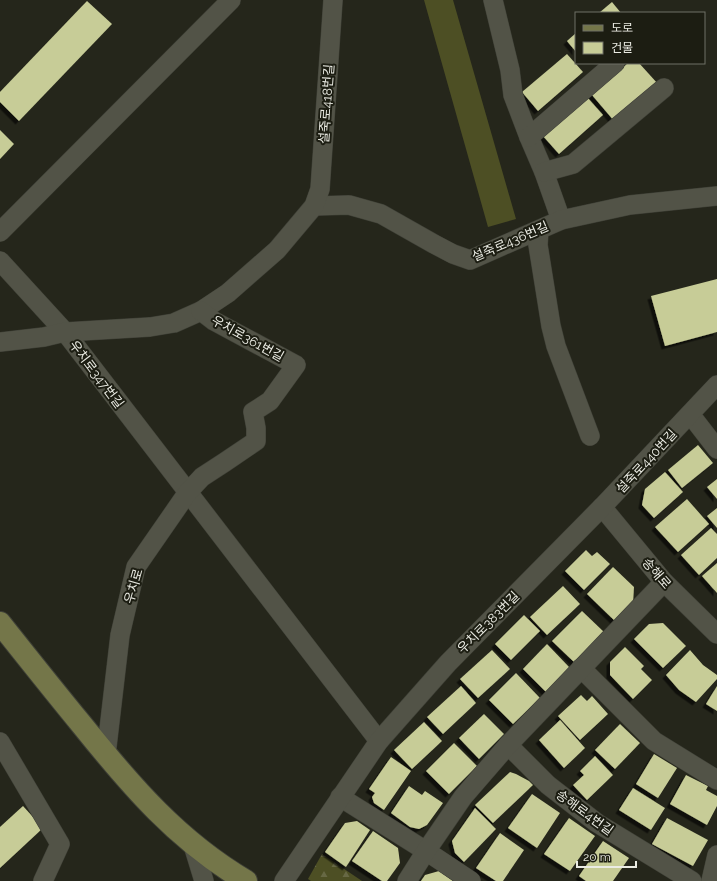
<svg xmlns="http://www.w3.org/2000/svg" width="717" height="881" font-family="Raleway,'Noto Sans KR',sans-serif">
<defs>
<pattern id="forest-firs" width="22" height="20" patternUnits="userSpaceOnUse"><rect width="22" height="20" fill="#4d4f24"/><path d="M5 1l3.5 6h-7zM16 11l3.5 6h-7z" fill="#676844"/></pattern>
<filter id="shadow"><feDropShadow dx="-3.5" dy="3.5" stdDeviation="0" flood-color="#0009"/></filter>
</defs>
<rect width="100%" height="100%" fill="#25261b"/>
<polygon fill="url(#forest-firs)" points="322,854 362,881 311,881 308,879"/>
<polygon fill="#4d4f24" points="424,0 453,0 516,219 488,227"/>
<g fill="#c7cc97" filter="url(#shadow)">
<polygon points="87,1 112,24 19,121 0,102 0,92"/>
<polygon points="612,2 621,13 599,13"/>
<polygon points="576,33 576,52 567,41"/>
<polygon points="567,54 583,72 538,111 522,92"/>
<polygon points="628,63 639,63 658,84 615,122 592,95"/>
<polygon points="587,97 603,115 559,154 543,136"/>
<polygon points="0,130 14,144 0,159"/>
<polygon points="717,279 717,332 665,346 651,296"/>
<polygon points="698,445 713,463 682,488 668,470"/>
<polygon points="665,472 683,492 654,518 642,505 645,489"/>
<polygon points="717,479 717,499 707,487"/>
<polygon points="687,499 709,524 678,552 655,527"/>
<polygon points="717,508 717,528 707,516"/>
<polygon points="711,528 717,534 717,558 699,575 681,555"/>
<polygon points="586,550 592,556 597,552 610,564 584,590 565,571"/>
<polygon points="717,563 717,593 702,576"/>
<polygon points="613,567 634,587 633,605 616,622 587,594"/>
<polygon points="563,586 580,604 547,635 530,617"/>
<polygon points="582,611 604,632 574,662 552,641"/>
<polygon points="524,615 540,631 511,660 495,644"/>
<polygon points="663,623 686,646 663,668 634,639 649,624"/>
<polygon points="547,644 570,668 546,692 523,669"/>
<polygon points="625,647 644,666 641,669 652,680 633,699 610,675 610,662"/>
<polygon points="492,650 510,669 478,698 460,679"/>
<polygon points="690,650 703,665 717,675 717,679 696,702 679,690 666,675"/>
<polygon points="516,673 540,698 513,724 489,700"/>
<polygon points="461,686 476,703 443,734 427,717"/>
<polygon points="717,686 717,711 706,704"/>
<polygon points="581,695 587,701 592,696 608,714 580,740 558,716"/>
<polygon points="484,714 504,734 479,759 459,738"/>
<polygon points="560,720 585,748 564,768 539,740"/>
<polygon points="424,722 442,741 412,769 394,750"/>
<polygon points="620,724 640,743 615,769 595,750"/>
<polygon points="454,743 477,766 449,794 426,771"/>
<polygon points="654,754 677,768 658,798 636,784"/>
<polygon points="595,756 613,775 587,800 573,785 584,775 580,771"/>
<polygon points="391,757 411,771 384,810 374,803 372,797 375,793 369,789"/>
<polygon points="510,772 516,774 529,781 533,785 493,823 475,805"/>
<polygon points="686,775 708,786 706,790 717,796 717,806 707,825 670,804"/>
<polygon points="409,786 422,795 425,791 443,803 427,825 419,829 410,827 391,813"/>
<polygon points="633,788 665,808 651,830 619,810"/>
<polygon points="532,794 560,813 537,848 508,828"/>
<polygon points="23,806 43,828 0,868 0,827"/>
<polygon points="475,808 496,829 464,862 455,853 452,841"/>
<polygon points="569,818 595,836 570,871 544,854"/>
<polygon points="667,818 708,840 693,866 652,844"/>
<polygon points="357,821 370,830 346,867 325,852 345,823"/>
<polygon points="373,831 398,848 400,863 387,881 382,881 352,861"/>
<polygon points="500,833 524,850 503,881 496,881 476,868"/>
<polygon points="603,841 629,858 613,881 586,881 579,876"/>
<polygon points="439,871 453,881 421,881 425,875"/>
</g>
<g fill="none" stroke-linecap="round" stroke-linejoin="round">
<g stroke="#3f4037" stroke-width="20">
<g id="minor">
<polyline points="493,0 510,70 513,95 529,137 544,172 561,220"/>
<polyline points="529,137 615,63"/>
<polyline points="544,172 573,164 664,88"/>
<polyline points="314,206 349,205 381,214 434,244 453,254 470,260 561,220 630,205 717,196"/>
<polyline points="539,230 538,245 551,326 556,346 590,436"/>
<polyline points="0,232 231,0"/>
<polyline points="0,261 65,332 379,741"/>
<polyline points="0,342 44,337 65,332 150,327 174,323 201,311 228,293 277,250 314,206 320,189 333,0"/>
<polyline points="690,414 717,449"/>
<polyline points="602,507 664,582 717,634"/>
<polyline points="581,668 654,741 717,780"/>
<polyline points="0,742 60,844 43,881"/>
<polyline points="508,745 548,785 597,823 692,881"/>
<polyline points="106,755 120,635 136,567 188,492 202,477 225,462 256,441 256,428 253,412 270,401 296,365 214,321 201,311"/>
<polyline points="340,797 426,851 471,881"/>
<polyline points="193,845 204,881"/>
<polyline points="284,881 379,741 448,663 602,507 717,385"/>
<polyline points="407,881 426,851 463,797 508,745 664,582"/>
<polyline points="711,881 717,855"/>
</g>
</g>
<g stroke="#3f4037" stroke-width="24">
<path id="major" d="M0,623C27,657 54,691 82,725C131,786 178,841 246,881"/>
</g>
<use href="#minor" stroke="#525347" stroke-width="19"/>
<use href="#major" stroke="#747649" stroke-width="22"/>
</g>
<g text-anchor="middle" stroke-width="4" stroke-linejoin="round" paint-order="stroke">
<g font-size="13" fill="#ebece4" stroke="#1c1d12">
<text transform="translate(326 104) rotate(-86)" y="5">설죽로418번길</text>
<text transform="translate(510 241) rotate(-23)" y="5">설죽로436번길</text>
<text transform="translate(248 338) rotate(29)" y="5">우치로361번길</text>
<text transform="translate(97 374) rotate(53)" y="5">우치로347번길</text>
<text transform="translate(646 461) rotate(-47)" y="5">설죽로440번길</text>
<text transform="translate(657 573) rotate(49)" y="5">송해로</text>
<text transform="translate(133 586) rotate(-74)" y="5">우치로</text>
<text transform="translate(488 622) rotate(-45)" y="5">우치로383번길</text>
<text transform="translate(585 812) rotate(36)" y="5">송해로4번길</text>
</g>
</g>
<rect x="575" y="12" width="130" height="52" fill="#1c1d12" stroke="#6f7066"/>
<rect x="583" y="25" width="20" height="6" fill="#747649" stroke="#6f7066"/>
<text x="611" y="32" font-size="12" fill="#ebece4">도로</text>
<rect x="583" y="42" width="20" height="12" fill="#c7cc97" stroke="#6f7066"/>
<text x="611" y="52" font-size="12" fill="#ebece4">건물</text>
<path d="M577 861v6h59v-6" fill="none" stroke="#ebece4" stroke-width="2"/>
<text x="583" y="861" font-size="12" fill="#ebece4" stroke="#1c1d12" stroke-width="3" paint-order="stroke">20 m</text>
</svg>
